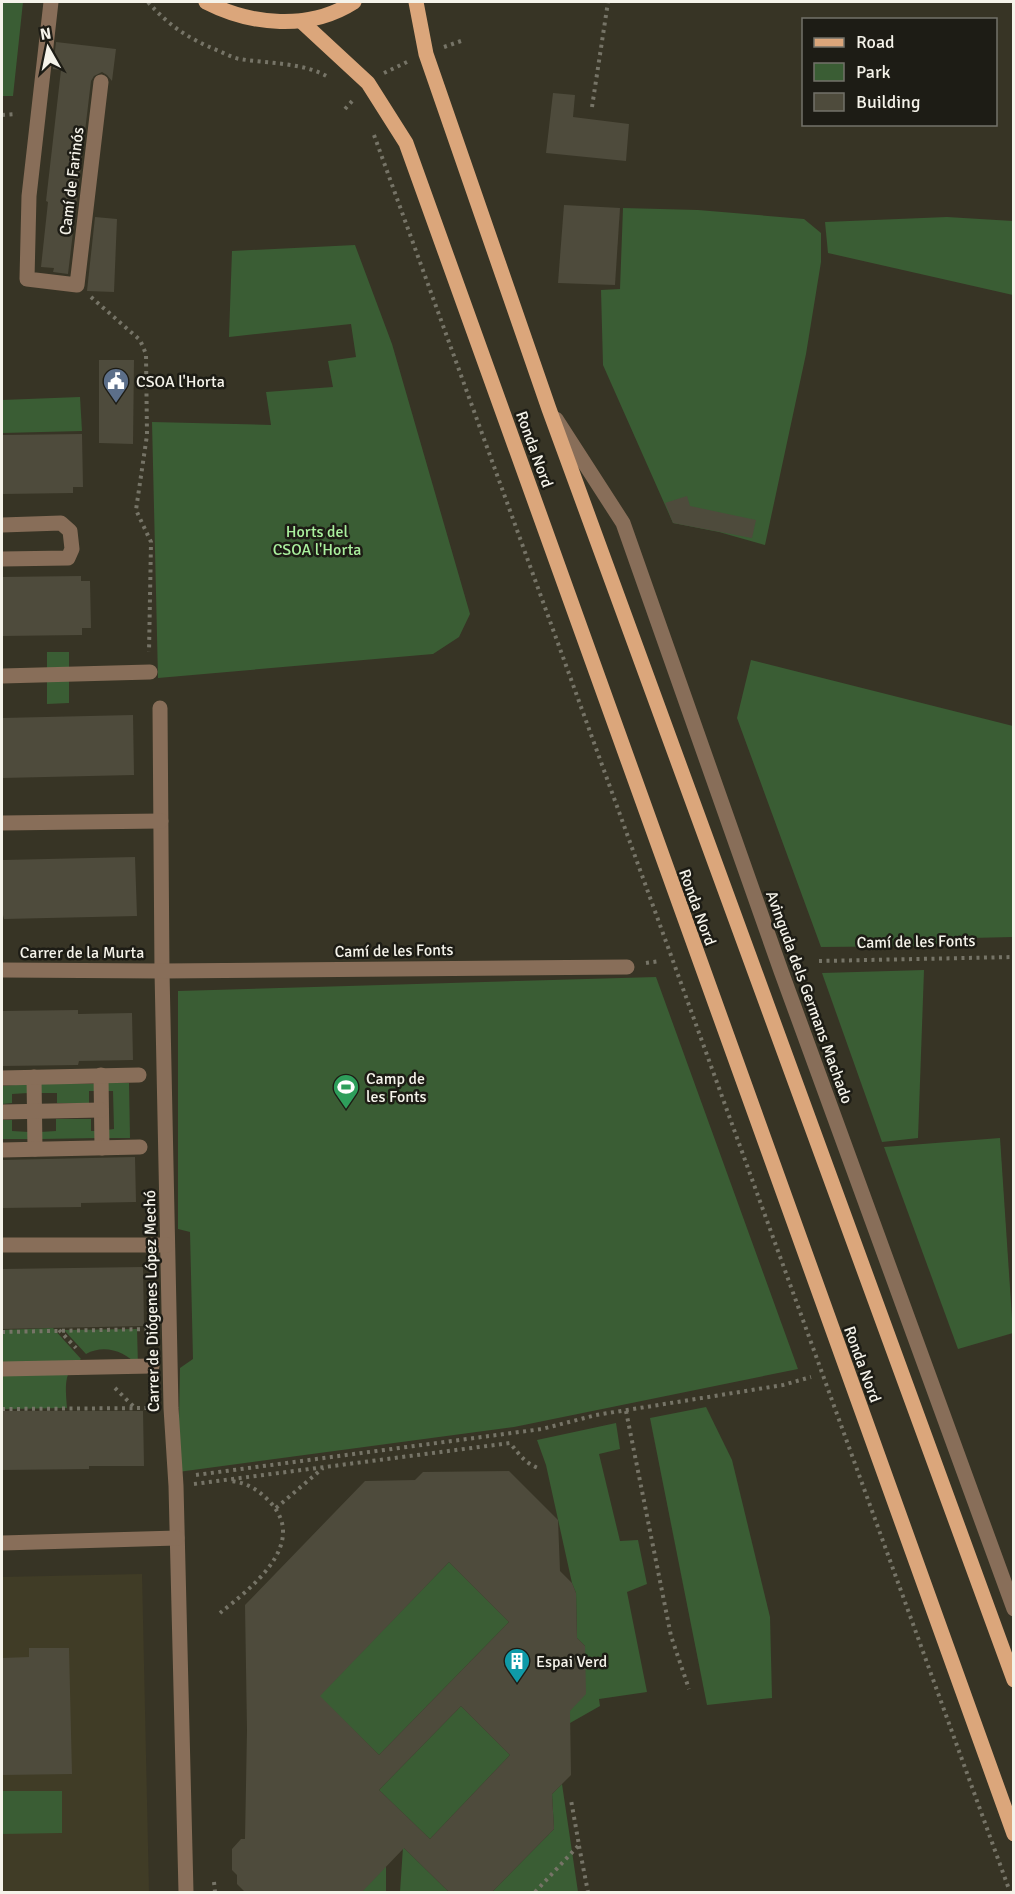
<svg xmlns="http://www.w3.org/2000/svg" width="1015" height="1894" font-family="Signika,sans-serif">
<rect width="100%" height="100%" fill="#373425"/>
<polygon fill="#403c26" points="142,1574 149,1892 2,1892 2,1577"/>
<g fill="#3a5d34">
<polygon points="2,2 23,2 13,96 2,96"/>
<polygon points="623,208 698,210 804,219 821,233 821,262 806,354 765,545 719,532 673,523 603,365 601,290 620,289"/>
<polygon points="947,217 1013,221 1013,295 828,253 825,222"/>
<polygon points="355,245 392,344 470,614 459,637 433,654 158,678 152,422 271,425 266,392 333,387 328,361 356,357 351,324 229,337 232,251"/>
<polygon points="80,397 82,431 2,433 2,400"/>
<polygon points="47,652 69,652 69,703 47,704"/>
<polygon points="751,660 1013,726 1013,937 970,938 925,946 821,947 737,718"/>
<polygon points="924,970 918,1138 882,1142 822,973"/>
<polygon points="656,977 798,1369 514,1427 178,1472 180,1368 193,1359 190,1232 178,1229 178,991"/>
<polygon points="40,1083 96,1084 96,1091 89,1091 89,1103 57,1103 57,1093 40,1093"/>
<polygon points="105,1083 129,1083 130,1138 106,1138 106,1130 114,1129 113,1091 106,1091"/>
<polygon points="28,1084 28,1093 12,1094 12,1103 2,1104 2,1086"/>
<polygon points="56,1119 91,1119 91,1131 97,1131 98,1138 40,1139 40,1132 56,1131"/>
<polygon points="2,1120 12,1120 12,1131 29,1132 29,1139 2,1139"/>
<polygon points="1000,1138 1013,1333 958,1349 884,1147"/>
<path d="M53,1328L81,1359C62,1372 66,1388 67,1408L2,1409V1330Z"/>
<path d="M137,1329L138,1366C125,1351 104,1344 86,1354L64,1330Z"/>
<polygon points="706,1407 732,1460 770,1617 772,1698 707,1705 650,1418"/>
<polygon points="616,1423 620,1449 599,1454 620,1541 638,1540 647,1584 627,1592 647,1692 599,1699 600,1706 570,1723 570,1711 585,1646 577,1638 576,1593 572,1583 546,1465 537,1440"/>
<polygon points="449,1562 509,1622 379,1755 319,1696"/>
<polygon points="461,1706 510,1755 430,1839 379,1790"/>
<polygon points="562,1784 578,1892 400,1892 403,1847 449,1892 493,1891 554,1829 552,1794"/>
<polygon points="2,1791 62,1791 62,1833 2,1834"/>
<polygon points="386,1866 386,1892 361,1892"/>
</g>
<g fill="#4e4b3c" fill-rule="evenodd">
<polygon points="56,42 116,49 112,81 107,75 102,72 94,76 91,81 68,274 53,272 54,268 41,267 48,202 46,201 61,70 53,69"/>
<polygon points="553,93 575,95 573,117 629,124 626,161 546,153"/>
<polygon points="564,205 620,208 615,285 558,283"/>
<polygon points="95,217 117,219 114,292 87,291"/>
<polygon points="99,360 134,360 133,444 99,443"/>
<polygon points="82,434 83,487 73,487 73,493 2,494 2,435"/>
<polygon points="687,496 690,506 756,520 752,538 673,523 665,503"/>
<polygon points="81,576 81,581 90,581 91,628 82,628 82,635 2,636 2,577"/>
<polygon points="133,715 134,775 2,778 2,718"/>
<polygon points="135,857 137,916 4,919 3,915 2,915 3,860"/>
<polygon points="78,1010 78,1014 132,1013 133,1060 79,1061 78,1065 2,1066 2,1011"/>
<polygon points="135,1157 136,1202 81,1203 81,1207 2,1208 2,1160"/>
<polygon points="143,1267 144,1326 2,1329 2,1269"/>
<polygon points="2,1411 143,1411 144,1466 89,1466 89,1469 2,1470"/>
<path d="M509,1471L558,1520L560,1571L572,1583L576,1593L577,1638L585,1646L586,1694L570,1711L571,1775L552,1794L554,1829L493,1891L449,1892L404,1848L361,1893H246L237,1884V1875L232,1870V1849L241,1839H245L247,1730L245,1605L365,1481L415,1480L423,1472ZM449,1562L509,1622L379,1755L320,1696ZM461,1706L510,1755L430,1839L379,1790Z"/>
<polygon points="29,1648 69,1648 72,1774 2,1775 2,1658 29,1657"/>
</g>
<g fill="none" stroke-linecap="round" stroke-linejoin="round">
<g stroke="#767467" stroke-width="4" stroke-dasharray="3 4.5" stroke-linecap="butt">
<path d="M148,2C169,26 189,39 219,51C226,54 233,58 240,59C270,64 304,62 330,78"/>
<polyline points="444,47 461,41"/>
<polyline points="384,73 407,62"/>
<polyline points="592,107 608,2"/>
<polyline points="345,109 354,99"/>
<polyline points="2,115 17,114"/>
<polyline points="374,135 1010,1892"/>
<polyline points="91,297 140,340 146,354 147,435 136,510 151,542 149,652"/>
<polyline points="819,961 1014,957"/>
<polyline points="646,963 660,961"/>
<polyline points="59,1330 76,1348"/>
<polyline points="2,1332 151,1329"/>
<polyline points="115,1388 135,1408"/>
<polyline points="2,1409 152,1408"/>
<polyline points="626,1411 671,1636 689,1689"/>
<polyline points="196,1475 542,1429 596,1415 783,1385 811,1377"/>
<path d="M194,1484L510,1443C520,1455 525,1464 541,1469"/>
<polyline points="276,1508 323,1468"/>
<path d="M220,1613C251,1588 309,1544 270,1502C259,1490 246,1482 230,1481"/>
<polyline points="579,1846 588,1892"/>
<polyline points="214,1882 215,1892"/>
<polyline points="535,1892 579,1845 571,1800"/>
</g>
<g stroke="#886e59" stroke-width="15">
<polyline points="51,2 29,196 27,279 77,285 101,82"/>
<polyline points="556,419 623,523 781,971 1014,1609"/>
<polyline points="2,525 61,523 70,531 72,549 68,558 2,559"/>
<polyline points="2,676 150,672"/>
<polyline points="160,708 162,971 171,1408 176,1486 186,1892"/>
<polyline points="2,823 161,821"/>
<polyline points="2,970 162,971 627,967"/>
<polyline points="101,1075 102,1148"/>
<polyline points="34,1077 35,1149"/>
<polyline points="2,1078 139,1075"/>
<polyline points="2,1112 101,1110"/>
<polyline points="2,1150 140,1147"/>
<polyline points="2,1245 167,1245"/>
<polyline points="2,1369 152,1366"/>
<polyline points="2,1543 177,1538"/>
</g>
<g stroke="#dba67b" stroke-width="15">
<path d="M206,2C251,25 309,31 354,2"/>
<polyline points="416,2 426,54 549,409 1014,1680"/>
<polyline points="301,21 368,83 406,143 1014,1834"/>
</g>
</g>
<defs>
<g id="civic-pin" transform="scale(1.35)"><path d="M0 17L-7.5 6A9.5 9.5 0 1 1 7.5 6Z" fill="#5c6f8a" stroke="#1d1c15"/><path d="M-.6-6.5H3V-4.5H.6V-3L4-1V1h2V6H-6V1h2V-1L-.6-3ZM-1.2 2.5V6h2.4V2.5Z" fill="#fff"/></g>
<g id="stadium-pin" transform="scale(1.35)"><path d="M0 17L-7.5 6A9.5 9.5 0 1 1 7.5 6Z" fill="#2e9e5b" stroke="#1d1c15"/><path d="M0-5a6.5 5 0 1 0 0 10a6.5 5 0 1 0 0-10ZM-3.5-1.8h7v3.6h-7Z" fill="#fff"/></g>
<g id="building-pin" transform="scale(1.35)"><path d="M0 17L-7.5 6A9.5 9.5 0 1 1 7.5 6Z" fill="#0f9aa8" stroke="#1d1c15"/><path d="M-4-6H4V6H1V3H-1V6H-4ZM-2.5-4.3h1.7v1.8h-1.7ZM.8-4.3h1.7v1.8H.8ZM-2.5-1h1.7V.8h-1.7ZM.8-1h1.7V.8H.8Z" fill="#fff"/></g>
</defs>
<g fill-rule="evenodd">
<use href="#civic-pin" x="116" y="381"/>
<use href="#stadium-pin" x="346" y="1087"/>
<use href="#building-pin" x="517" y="1661"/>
</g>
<g text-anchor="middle" stroke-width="5" stroke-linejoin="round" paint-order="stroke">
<g font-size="16" fill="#f5f3ea" stroke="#1d1c15">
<text transform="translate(71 181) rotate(-83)" y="6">Camí de Farinós</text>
<text transform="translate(535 449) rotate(70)" y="6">Ronda Nord</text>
<text transform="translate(698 907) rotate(70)" y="6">Ronda Nord</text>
<text transform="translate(916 941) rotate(-1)" y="6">Camí de les Fonts</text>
<text transform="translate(394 950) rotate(-1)" y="6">Camí de les Fonts</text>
<text x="82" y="958">Carrer de la Murta</text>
<text transform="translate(810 997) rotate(70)" y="6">Avinguda dels Germans Machado</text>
<text transform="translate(151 1301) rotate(-91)" y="6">Carrer de Diógenes López Mechó</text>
<text transform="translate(863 1364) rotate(70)" y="6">Ronda Nord</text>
</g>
<g font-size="16" fill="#f5f3ea" stroke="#1d1c15" text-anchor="start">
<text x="136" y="387">CSOA l'Horta</text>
<text x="366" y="1084">Camp de<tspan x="366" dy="18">les Fonts</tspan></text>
<text x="536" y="1667">Espai Verd</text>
</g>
<g font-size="16" fill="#aaf09e" stroke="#1d1c15">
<text x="317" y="537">Horts del<tspan x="317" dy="18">CSOA l'Horta</tspan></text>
</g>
</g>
<rect width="1015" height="1894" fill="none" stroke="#f5f3ea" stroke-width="6"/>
<rect x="802" y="18" width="195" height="108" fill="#1d1c15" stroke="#73726a" stroke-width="1.5"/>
<rect x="814" y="38" width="30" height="9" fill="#dba67b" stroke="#73726a" stroke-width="1.5"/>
<text x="856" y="48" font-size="18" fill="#f5f3ea">Road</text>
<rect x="814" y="63" width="30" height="18" fill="#3a5d34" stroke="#73726a" stroke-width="1.5"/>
<text x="856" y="78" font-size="18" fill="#f5f3ea">Park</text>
<rect x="814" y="93" width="30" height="18" fill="#4e4b3c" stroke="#73726a" stroke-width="1.5"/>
<text x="856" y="108" font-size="18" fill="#f5f3ea">Building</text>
<g transform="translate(48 48) rotate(351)" stroke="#1d1c15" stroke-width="4.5" paint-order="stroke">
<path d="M0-4.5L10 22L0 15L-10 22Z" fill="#f5f3ea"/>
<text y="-9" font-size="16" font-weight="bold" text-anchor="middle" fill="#f5f3ea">N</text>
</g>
</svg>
